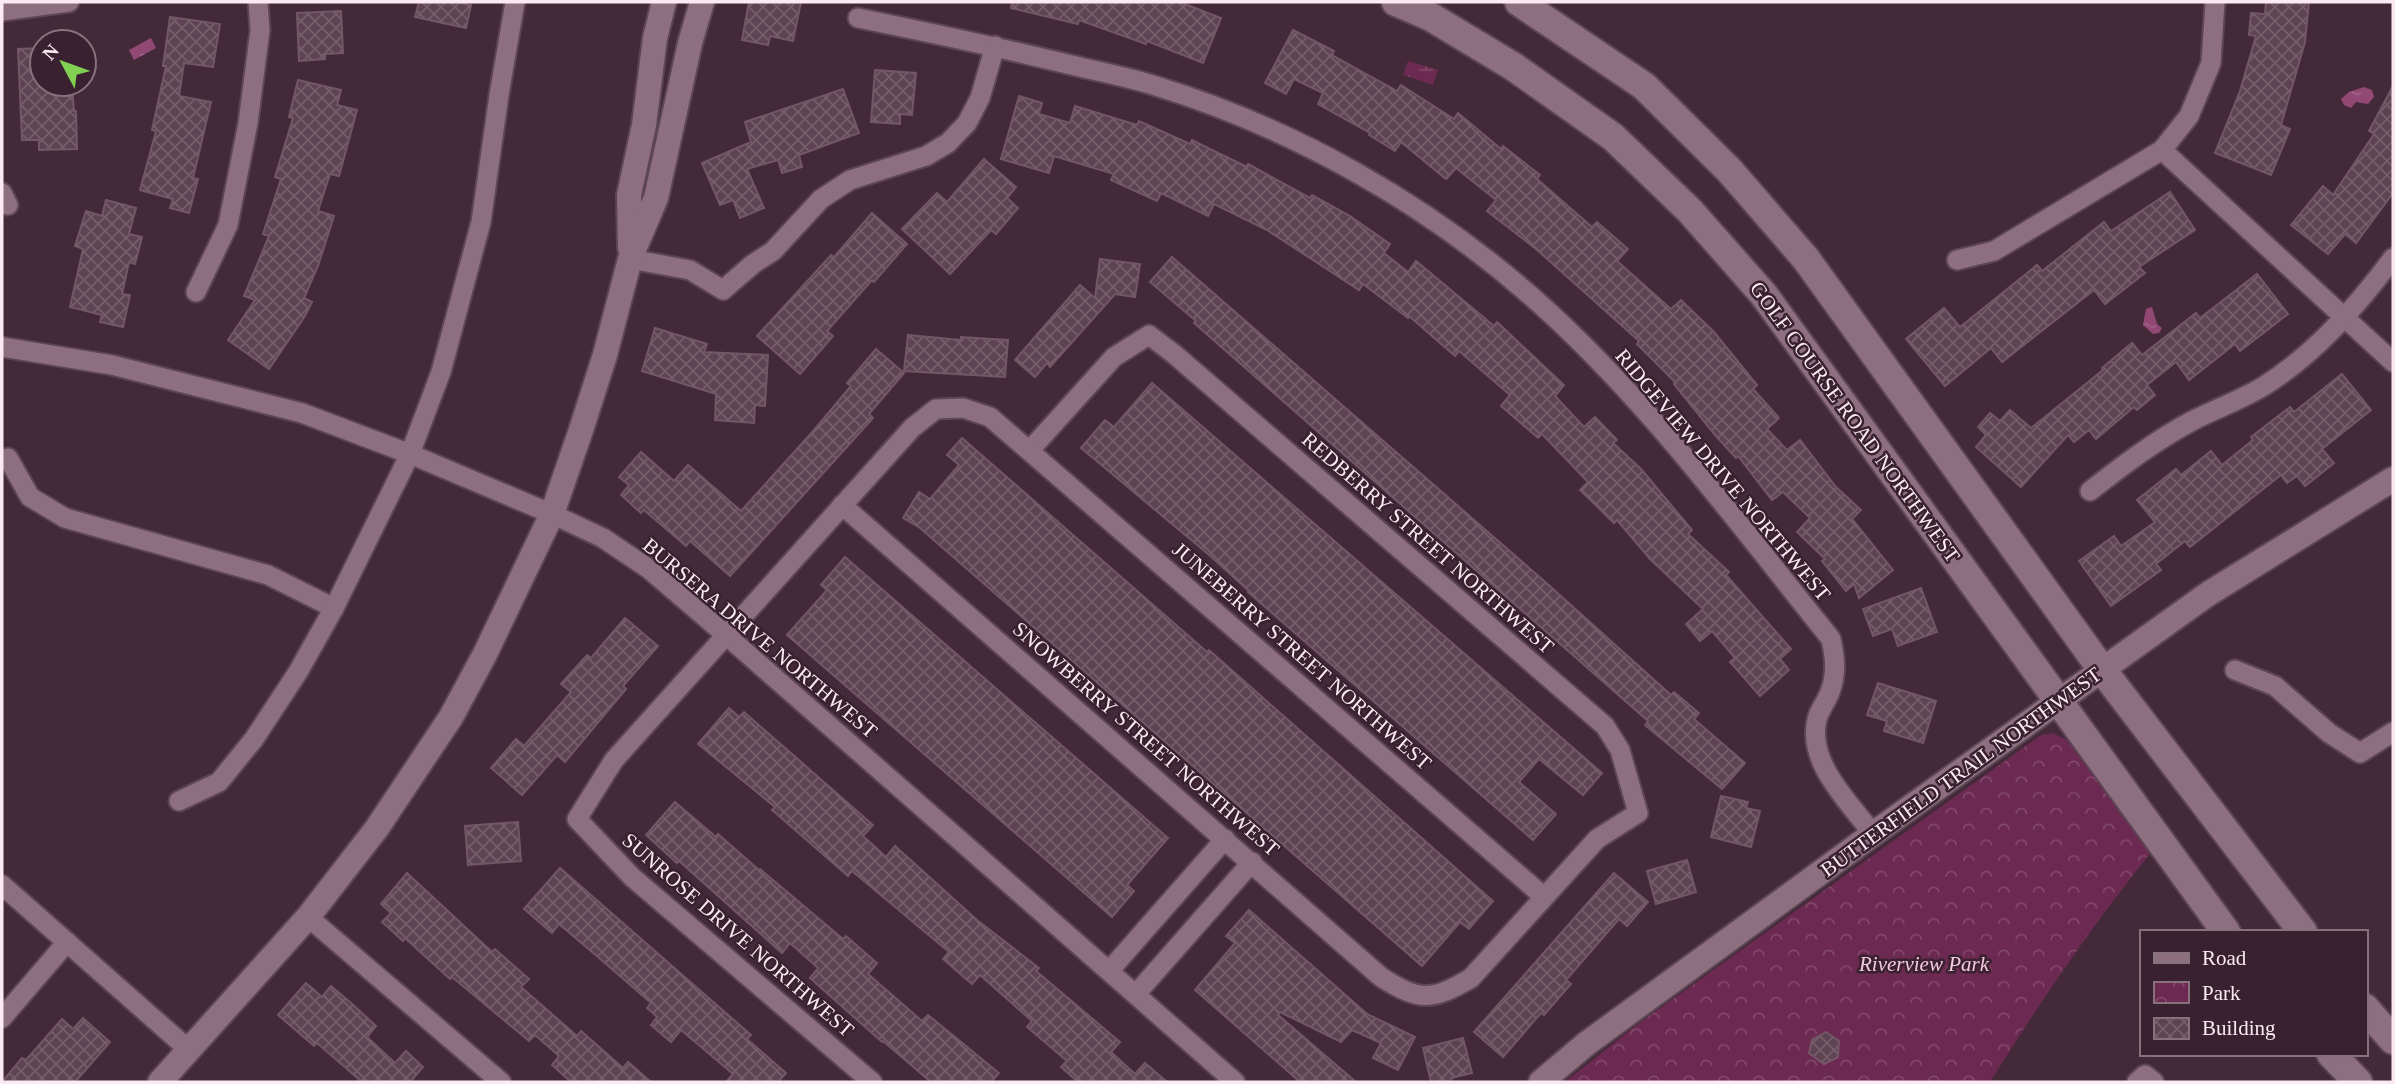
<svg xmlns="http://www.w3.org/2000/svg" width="2395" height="1084" font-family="Georgia,serif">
<defs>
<pattern id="wetland-marsh" width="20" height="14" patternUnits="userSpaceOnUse" patternTransform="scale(1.75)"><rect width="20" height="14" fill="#6c2952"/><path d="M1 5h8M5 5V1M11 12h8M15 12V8" fill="none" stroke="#82486b"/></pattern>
<pattern id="park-crowns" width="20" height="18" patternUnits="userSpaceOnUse" patternTransform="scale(1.75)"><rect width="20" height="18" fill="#6c2952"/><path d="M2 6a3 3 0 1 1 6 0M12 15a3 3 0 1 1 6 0" fill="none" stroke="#82486b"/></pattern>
<pattern id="water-ripples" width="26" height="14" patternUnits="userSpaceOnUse" patternTransform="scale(1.75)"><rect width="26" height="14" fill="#924874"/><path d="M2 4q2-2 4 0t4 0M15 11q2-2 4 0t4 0" fill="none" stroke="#a26388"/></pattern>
<pattern id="building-cross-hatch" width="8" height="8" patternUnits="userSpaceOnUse" patternTransform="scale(1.75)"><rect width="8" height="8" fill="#5e4352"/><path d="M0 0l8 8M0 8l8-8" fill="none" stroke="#765e6b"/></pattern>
</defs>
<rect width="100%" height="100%" fill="#442a39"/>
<polygon fill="url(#wetland-marsh)" points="1408,61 1438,70 1433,85 1403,75"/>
<path fill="url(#park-crowns)" d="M2053,733L2075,744L2152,851C2093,924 2040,1002 1990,1082H1565L1638,1024L2041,735Z"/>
<g fill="url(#water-ripples)">
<polygon points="151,38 156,48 134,60 129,50"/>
<polygon points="2364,87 2372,90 2374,97 2368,104 2356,102 2351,108 2344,105 2341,99 2349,92"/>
<polygon points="2152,307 2157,324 2162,328 2159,333 2153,334 2143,325 2146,309"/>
</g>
<g fill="url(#building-cross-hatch)" stroke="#745766" stroke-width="2">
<polygon points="419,2 455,2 471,5 466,28 415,17"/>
<polygon points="749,2 801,2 793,41 770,36 768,45 742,40"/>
<polygon points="1012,2 1180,2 1221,18 1203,63 1147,41 1146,44 1079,20 1078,24 1011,8"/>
<polygon points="2266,2 2309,2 2305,42 2281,125 2290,129 2271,175 2215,153 2240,91 2256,36 2249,35 2251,13 2265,14"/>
<polygon points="341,11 343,53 325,54 325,59 299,61 297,13"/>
<polygon points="170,17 220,24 213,67 184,63 179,96 211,102 193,178 198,179 189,213 170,208 173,199 140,190 156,131 152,130 166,66 163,66"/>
<polygon points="1293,30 1334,51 1332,55 1397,91 1401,85 1454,119 1458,113 1501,149 1503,146 1540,175 1537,179 1592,227 1597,222 1628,249 1617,261 1671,309 1681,300 1714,332 1757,385 1753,389 1779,418 1767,429 1787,450 1800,440 1836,487 1861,510 1852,519 1893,570 1859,598 1854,584 1846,591 1822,561 1825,559 1797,532 1810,518 1783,492 1772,500 1738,456 1736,458 1715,435 1674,384 1676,383 1637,344 1639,341 1536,249 1487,211 1496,200 1456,168 1446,179 1401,142 1395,151 1369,135 1370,133 1318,104 1323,93 1294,79 1286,94 1265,83"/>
<polygon points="42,48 42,84 72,84 74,111 76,111 77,149 39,150 39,140 22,140 18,49"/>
<polygon points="875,70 916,73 912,115 900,114 900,124 871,122"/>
<polygon points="298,80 341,90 337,105 357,110 339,176 330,174 318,211 334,216 318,266 304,298 312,302 305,316 269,369 228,340 255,300 244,296 269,236 263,234 281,179 275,177 293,118 289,117"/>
<polygon points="2393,86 2393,193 2356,243 2345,234 2328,254 2291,225 2323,186 2333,195 2374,134 2369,131"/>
<polygon points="843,89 859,133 799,155 802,167 782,173 778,160 747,169 764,208 740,218 733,200 720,205 702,163 751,142 745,122"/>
<polygon points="1019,96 1042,103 1039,114 1070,123 1075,106 1137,125 1139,121 1190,144 1192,140 1247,167 1248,164 1310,198 1312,195 1350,216 1390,244 1384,253 1408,272 1416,261 1494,326 1497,322 1564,385 1555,396 1584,427 1595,417 1617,440 1613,443 1641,469 1692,530 1688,534 1729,572 1726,575 1791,649 1780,659 1789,670 1760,696 1730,662 1735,658 1712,631 1700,641 1686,624 1703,609 1650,559 1617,520 1614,523 1580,490 1588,482 1542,434 1538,438 1501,406 1510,395 1459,351 1455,356 1409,316 1408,318 1363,284 1359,290 1267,230 1214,204 1208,216 1161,193 1157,201 1111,180 1114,174 1054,156 1049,173 1001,159"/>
<polygon points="984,159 1016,187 1007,198 1018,208 996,234 991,230 950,274 902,229 937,193 947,202"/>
<polygon points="2170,192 2195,230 2139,267 2145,273 2105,304 2094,290 2002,362 1991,348 1945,386 1906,339 1944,308 1960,327 2037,265 2042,271 2104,222 2111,231"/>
<polygon points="106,200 136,208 129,234 142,237 135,264 129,262 122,294 130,295 123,327 100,322 102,315 70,307 83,249 75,246 86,211 102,216"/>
<polygon points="872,213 907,244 874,282 872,280 827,331 833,336 800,374 757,336 831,255 834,257"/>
<polygon points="1172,257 1543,580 1671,695 1674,692 1699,713 1694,719 1745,763 1722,789 1645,725 1648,721 1194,323 1196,321 1150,282"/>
<polygon points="1100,259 1140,264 1135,297 1115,294 1050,367 1047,363 1035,377 1015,360 1080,285 1095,298"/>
<polygon points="2257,274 2288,314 2240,351 2235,344 2189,380 2176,362 2147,385 2155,395 2137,410 2134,407 2096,439 2089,430 2074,442 2068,435 2021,487 1976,447 1986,435 1978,427 1990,413 2000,421 2010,410 2031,428 2103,370 2102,368 2132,343 2142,355 2196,313 2200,318"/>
<polygon points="655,328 707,344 704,352 768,355 765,406 755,405 754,423 715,420 716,394 642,371"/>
<polygon points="908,335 961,340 961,337 1008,340 1005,377 904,371"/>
<polygon points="876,349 904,373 869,414 873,418 730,576 690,541 686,546 644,510 641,513 621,495 629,485 619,477 641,452 674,481 688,465 741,511 814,430 851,386 847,383"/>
<polygon points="2342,374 2371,410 2322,449 2334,463 2305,486 2297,476 2287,483 2281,475 2190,547 2185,541 2156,564 2161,570 2111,606 2079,561 2114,536 2121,546 2155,522 2137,500 2176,469 2181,475 2211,451 2222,465 2253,440 2251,437 2290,407 2294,412"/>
<polygon points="1152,383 1602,773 1583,795 1539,759 1519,782 1556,814 1533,840 1248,592 1249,591 1208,554 1081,448 1105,420 1114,427"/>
<polygon points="962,438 1207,652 1209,650 1244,681 1493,901 1469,929 1460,922 1422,966 920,528 903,518 919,492 930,499 959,465 947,455"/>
<polygon points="845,557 1168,838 1127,885 1134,891 1112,917 787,635 827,590 821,585"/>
<polygon points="1921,588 1937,632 1898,646 1892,629 1873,636 1863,609"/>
<polygon points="625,618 658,646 623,686 626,689 565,762 557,755 522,795 491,768 516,739 524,746 571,692 561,684 587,655 591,658"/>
<polygon points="1878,683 1936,701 1923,743 1884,731 1887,721 1867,715"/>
<polygon points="729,708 739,717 744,712 873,825 863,836 886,857 895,846 977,920 1039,968 1036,971 1120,1042 1111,1052 1135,1074 1145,1063 1167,1082 1078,1082 1061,1067 1067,1061 1027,1027 1032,1021 980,975 972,984 943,959 949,952 852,871 848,876 772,810 775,807 698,744"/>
<polygon points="1721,796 1748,802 1746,808 1760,811 1751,847 1711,837"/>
<polygon points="675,802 716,837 718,834 759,870 760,869 843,939 846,936 877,963 868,974 922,1021 928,1015 999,1073 991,1082 931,1082 883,1041 882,1042 810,978 818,968 790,943 782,953 679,861 677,863 646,835"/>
<polygon points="518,822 521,861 468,865 465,826"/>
<polygon points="1687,860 1696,892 1656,904 1647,871"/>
<polygon points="560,868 751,1035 747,1039 786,1073 778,1082 726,1082 733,1074 681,1030 671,1042 651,1025 657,1017 647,1008 651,1003 598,957 559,924 552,933 524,909"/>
<polygon points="407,873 492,952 495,949 529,979 521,987 577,1036 581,1031 623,1068 628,1062 651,1082 571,1082 552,1065 559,1056 535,1035 529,1041 452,977 450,979 405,938 403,941 382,922 391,913 381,904"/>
<polygon points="1614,873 1648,902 1627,926 1619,919 1566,980 1571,984 1544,1015 1541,1013 1503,1057 1474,1032"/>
<polygon points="1249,910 1367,1014 1415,1037 1398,1070 1373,1058 1381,1043 1352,1030 1341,1042 1280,1012 1278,1015 1356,1082 1300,1082 1195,990 1235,943 1226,936"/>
<polygon points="306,983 322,997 331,986 351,1003 376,1026 367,1037 395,1063 406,1051 423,1067 410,1082 362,1082 317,1043 314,1046 278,1015"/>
<polygon points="83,1018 110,1042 75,1082 2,1082 22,1058 26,1060 62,1019 73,1029"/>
<polygon points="1826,1032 1839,1041 1838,1057 1824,1064 1809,1053 1812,1040"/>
<polygon points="1463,1038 1472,1073 1451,1078 1452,1082 1431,1082 1423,1048"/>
</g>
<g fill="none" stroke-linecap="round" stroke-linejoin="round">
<g stroke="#5c4653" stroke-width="23">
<g id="minor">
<polyline points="2,11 69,2"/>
<path d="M858,18C932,33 1006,49 1080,67C1105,73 1131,78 1156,86C1292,128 1424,202 1531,296C1645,396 1736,521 1831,639C1835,658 1837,673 1830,692C1827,700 1821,708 1818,716C1804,760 1849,802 1873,834"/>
<polyline points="2162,150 2393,362"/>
<polyline points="2,193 8,205"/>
<polyline points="630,259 690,270 723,290 753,264 773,251 821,199 850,180 926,156 948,143 967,123 980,98 995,46"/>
<polyline points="1957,260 1994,251 2162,150 2189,116 2211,63 2215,2"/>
<polyline points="196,292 228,225 248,123 260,30 258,2"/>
<polyline points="2,347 112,365 302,413 410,454 552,514 603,538 649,569 726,635 1235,1082"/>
<polyline points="8,458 30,497 65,518 268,575 334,608"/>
<path d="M2090,491C2122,466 2156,440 2192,421C2215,409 2241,400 2264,386C2316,353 2357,306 2393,258"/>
<path d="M842,505L1381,977C1420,1002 1432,1001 1471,978L1597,839L1638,813L1620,750L1605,726L1174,354L1149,335L1114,357L1030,450"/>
<polyline points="2235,670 2275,686 2329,733 2360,753 2393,732"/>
<polyline points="179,801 219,782 254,739 298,672 334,608 410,454 441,372 481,222 499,95 515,2"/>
<polyline points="2,885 188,1049"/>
<polyline points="308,917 501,1082"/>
<polyline points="1109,971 1225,839"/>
<polyline points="1136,994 1252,862"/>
<polyline points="2,1018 67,942"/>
<polyline points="872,1082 632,877 577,819 614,760 912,428 936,409 963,408 990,417 1543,896"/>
<polyline points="2137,1082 2145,1075 2154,1082"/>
</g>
</g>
<g stroke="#5c4653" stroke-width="28">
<g id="tertiary">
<polyline points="630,248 629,195 644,125 655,38 664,2"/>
<polyline points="160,1082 308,917 377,828 451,717 485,654 552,514 581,430 605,355 630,259 656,198 690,43 702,2"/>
<polyline points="1541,1082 1586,1044 1873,834 2208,594 2393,479"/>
</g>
</g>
<g stroke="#5c4653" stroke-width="32">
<g id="secondary">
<polyline points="1396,2 1431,17 1514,67 1613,137 1690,211 1764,295 2226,932"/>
<polyline points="1519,2 1644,86 1729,170 1806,259 2103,671 2303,932"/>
<polyline points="2365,1008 2393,1040"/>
<polyline points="2331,1054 2358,1082"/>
</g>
</g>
<use href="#minor" stroke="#8d6f7f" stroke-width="19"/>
<use href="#tertiary" stroke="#8d6f7f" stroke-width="24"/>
<use href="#secondary" stroke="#8d6f7f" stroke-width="28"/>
</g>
<g text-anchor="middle" stroke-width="5" stroke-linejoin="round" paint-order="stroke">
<g font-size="21" fill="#fbeaf3" stroke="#39212f">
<text transform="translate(1855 422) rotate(54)" y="7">GOLF COURSE ROAD NORTHWEST</text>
<text transform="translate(1723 475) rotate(50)" y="7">RIDGEVIEW DRIVE NORTHWEST</text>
<text transform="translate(1428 543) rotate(41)" y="7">REDBERRY STREET NORTHWEST</text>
<text transform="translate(760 638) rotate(40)" y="7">BURSERA DRIVE NORTHWEST</text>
<text transform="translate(1302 656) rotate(41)" y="7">JUNEBERRY STREET NORTHWEST</text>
<text transform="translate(1146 739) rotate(41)" y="7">SNOWBERRY STREET NORTHWEST</text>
<text transform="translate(1961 772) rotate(-36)" y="7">BUTTERFIELD TRAIL NORTHWEST</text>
<text transform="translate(738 935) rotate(41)" y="7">SUNROSE DRIVE NORTHWEST</text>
</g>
<g font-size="21" font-style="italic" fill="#f4c8df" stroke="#39212f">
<text x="1924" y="971">Riverview Park</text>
</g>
</g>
<rect width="2395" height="1084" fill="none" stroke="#fbeaf3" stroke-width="7"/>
<rect x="2140" y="930" width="228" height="126" fill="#39212f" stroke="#87717d" stroke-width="2"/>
<rect x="2154" y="953" width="35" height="10" fill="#8d6f7f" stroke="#87717d" stroke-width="2"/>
<text x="2202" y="965" font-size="21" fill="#fbeaf3">Road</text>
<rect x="2154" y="982" width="35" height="21" fill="url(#park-crowns)" stroke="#87717d" stroke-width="2"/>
<text x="2202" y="1000" font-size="21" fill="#fbeaf3">Park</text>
<rect x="2154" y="1018" width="35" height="21" fill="url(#building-cross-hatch)" stroke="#87717d" stroke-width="2"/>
<text x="2202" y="1035" font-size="21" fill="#fbeaf3">Building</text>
<g transform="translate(63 63) rotate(311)"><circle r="33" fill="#39212f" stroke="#87717d" stroke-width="2"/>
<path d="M0-5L12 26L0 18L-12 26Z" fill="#81d051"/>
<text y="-10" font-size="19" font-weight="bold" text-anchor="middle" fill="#fbeaf3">N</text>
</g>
</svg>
